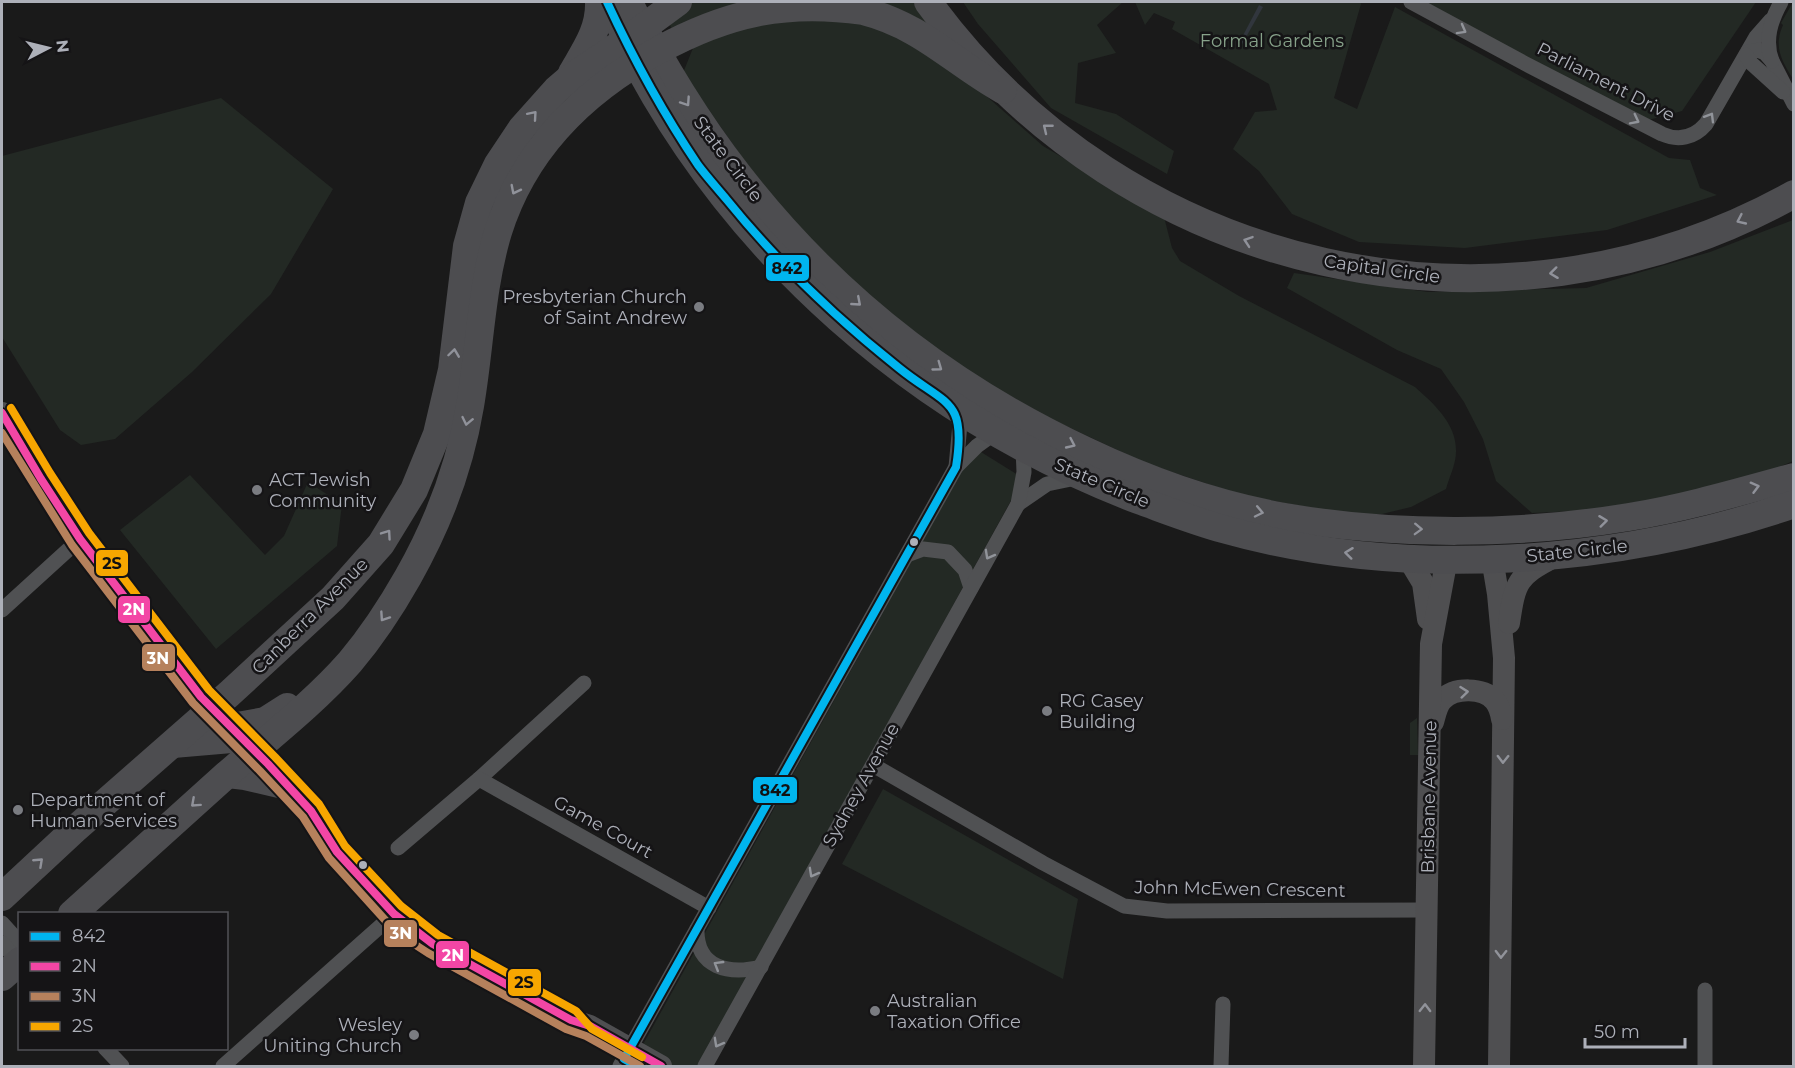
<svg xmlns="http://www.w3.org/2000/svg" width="1795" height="1068" font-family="Montserrat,sans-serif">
<rect width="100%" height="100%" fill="#1a1a1a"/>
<g fill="#232924">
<polygon points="691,2 760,2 673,32 669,23"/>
<polygon points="854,2 918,2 943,35"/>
<polygon points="963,2 1123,2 1097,25 1116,53 1078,63 1075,103 1116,114 1174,151 1167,174 1051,108 978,24"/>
<polygon points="1135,2 1360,2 1361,4 1334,98 1357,109 1395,7 1669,158 1690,160 1700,188 1717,195 1607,230 1465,248 1359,242 1292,214 1259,171 1233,149 1255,112 1277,110 1269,84 1172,29 1175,22 1154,13 1145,25"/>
<polygon points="1414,2 1756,2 1682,111 1641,122"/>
<path d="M1793,2H1794L1793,79C1782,61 1773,47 1783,25L1781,23Z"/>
<path d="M815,14L882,28L950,64L1043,146L1164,217L1172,248L1180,261L1239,296L1415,387C1434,404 1457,424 1456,452C1456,464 1449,478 1446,489L1411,507L1382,514L1354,515L1244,496L1145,463L985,388L843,275L773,202L683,73L695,43L744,23Z"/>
<polygon points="221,98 333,189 271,294 192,372 115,439 81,445 60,430 2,337 2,156"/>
<polygon points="1793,220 1793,461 1759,476 1622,509 1532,513 1496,481 1483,439 1464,402 1441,369 1397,350 1287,288 1294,273 1428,292 1586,288 1710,252"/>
<polygon points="981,452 1018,475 1013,497 698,1066 631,1066 965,465"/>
<polygon points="190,475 265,555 284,536 308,482 342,504 337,546 216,649 120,530"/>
<polygon points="1417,718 1418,755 1410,755 1410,723"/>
<polygon points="883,789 1078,899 1063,979 842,864"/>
</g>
<polygon fill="#31363d" points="1259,5 1263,7 1241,46 1238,45"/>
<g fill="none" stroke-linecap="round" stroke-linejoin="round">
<g stroke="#505153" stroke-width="15">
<path d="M1411,2L1524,63L1662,134C1678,141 1694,138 1706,124L1756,37L1771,20"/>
<polyline points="1748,52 1758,50 1765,53 1772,61 1794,104"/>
<polyline points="1746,55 1751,63 1783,92"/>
<path d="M1772,61C1764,40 1771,20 1781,2"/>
<polyline points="954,409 960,424 956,467"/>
<polyline points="1018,504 1047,484 1076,478"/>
<polyline points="907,555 923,549 948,552 965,570 971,588"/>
<polyline points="2,610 80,539"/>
<polyline points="873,765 1043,863 1124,906 1167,911 1427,910"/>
<polyline points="479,779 584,683"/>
<polyline points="398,848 479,779 709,908"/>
<polyline points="2,923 20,943"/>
<path d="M697,929C696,968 729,975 761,967"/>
<polyline points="2,943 20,964"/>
<polyline points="1705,990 1705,1066"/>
<polyline points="105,1048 122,1066"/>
<polyline points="223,1066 394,914"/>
<polyline points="620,1066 956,467 977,446 995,433"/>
<polyline points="705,1066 1018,504 1024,472 1023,448"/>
<polyline points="1221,1066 1223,1004"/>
</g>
<g stroke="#4f4f51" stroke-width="22">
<polyline points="2,413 41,479 80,539 201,697 268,764 311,811 337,852 394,914 415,932 433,944 571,1020 590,1026 661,1066"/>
<polyline points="1408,558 1423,583 1428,619"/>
<polyline points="1492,558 1498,594 1504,658 1499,1066"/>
<path d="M1509,623C1515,582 1517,576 1554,557"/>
<path d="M1433,722C1435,715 1437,705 1442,700C1454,687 1484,687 1495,701C1499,706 1501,713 1502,719"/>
<polyline points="1424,1066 1431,644 1447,558"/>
</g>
<g stroke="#4d4d50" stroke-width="24">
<polyline points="607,2 625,41"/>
<polyline points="631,2 644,28"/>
</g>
<g stroke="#4d4d50" stroke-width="28">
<path d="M928,2C1126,274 1498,359 1794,194"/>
<path d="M644,28C745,218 891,360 1086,451C1149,481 1216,505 1285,517C1393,536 1521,535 1629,517C1685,508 1739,492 1794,477"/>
<path d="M625,41C731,253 918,416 1138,500C1166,510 1194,521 1223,529C1403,580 1617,565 1794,504"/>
<path d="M572,73C585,50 600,30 599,2"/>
<polyline points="232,727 265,721 287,707"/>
<polyline points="173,744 243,738"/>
<polyline points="228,774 245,776 288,786"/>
<polyline points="2,897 74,830 229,694 333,598 381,544 414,490 437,434 452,370 467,246 479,203 498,164 522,128 556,90 570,78 625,41 678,2"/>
<path d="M72,914C123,868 174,822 225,776C266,740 314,703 350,662C372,636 391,607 408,577C438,524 460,466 470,406C480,348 481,288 498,232C524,149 585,90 659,50C727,13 785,0 863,11C922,26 953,62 1003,90"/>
<polyline points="2,977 20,961"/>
</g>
<g stroke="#151416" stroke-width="12">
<path id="bus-1" d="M607,2C633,58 663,113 698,165C707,177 717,188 727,200C778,263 836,318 899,368C946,406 967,398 956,467L624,1059L637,1066"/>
</g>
<g stroke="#151416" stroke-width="12">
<polyline id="bus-2" points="2,413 41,479 80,539 201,697 268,764 311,811 337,852 394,914 433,944 571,1020 590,1026 661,1066"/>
</g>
<g stroke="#151416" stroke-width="12">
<polyline id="bus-3" points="2,433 72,545 193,703 260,771 303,817 329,858 386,921 408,940 428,953 566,1029 586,1036 640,1066"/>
</g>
<g stroke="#151416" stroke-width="12">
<polyline id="bus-4" points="11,408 50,473 89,533 209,690 275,757 319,804 345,846 401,906 438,935 576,1011 592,1029 642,1057"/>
</g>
<use href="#bus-1" stroke="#00b5ef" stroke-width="8"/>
<use href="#bus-2" stroke="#f346a5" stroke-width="8"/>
<use href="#bus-3" stroke="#b6815c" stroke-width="8"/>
<use href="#bus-4" stroke="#f7a600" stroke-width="8"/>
</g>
<defs><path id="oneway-chevron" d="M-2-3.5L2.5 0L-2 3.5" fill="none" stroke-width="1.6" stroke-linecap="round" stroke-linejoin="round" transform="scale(1.5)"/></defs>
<g stroke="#91949a">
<use href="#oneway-chevron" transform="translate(1462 30) rotate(29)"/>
<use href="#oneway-chevron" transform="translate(1710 117) rotate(-59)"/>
<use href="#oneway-chevron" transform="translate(1635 120) rotate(27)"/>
<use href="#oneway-chevron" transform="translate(989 555) rotate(119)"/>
<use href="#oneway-chevron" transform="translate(813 873) rotate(119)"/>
<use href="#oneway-chevron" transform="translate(718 965) rotate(-149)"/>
<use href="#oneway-chevron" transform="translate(718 1043) rotate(119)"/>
</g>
<g stroke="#90929a">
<use href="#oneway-chevron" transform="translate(686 102) rotate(56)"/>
<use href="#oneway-chevron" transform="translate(533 115) rotate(-49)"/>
<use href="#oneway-chevron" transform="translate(1047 128) rotate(-141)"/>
<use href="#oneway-chevron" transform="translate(515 190) rotate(117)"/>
<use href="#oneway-chevron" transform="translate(1741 220) rotate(155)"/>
<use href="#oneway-chevron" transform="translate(1248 241) rotate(-161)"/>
<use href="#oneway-chevron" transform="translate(1554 273) rotate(173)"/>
<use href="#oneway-chevron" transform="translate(857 302) rotate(41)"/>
<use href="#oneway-chevron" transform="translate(454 353) rotate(-82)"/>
<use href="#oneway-chevron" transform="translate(938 367) rotate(36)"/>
<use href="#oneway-chevron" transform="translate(467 421) rotate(102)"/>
<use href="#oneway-chevron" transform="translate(1071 444) rotate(25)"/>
<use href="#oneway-chevron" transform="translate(1755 487) rotate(-15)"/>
<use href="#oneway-chevron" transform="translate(1259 512) rotate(12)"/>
<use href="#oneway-chevron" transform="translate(1603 521) rotate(-7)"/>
<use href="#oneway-chevron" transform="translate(1418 529) rotate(2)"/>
<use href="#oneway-chevron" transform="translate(387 534) rotate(-55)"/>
<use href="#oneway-chevron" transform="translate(1349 553) rotate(-173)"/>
<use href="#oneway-chevron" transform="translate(384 617) rotate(124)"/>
<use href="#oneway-chevron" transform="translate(195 803) rotate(138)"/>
<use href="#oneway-chevron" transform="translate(39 862) rotate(-43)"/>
</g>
<g stroke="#91939a">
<use href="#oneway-chevron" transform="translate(1464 692) rotate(-6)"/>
<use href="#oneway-chevron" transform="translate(1503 759) rotate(91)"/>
<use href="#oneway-chevron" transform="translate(1501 954) rotate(91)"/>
<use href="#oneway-chevron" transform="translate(1425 1008) rotate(-89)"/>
</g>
<g fill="#7a7c81" stroke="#151416" stroke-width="2">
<circle cx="699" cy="307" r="6"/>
<circle cx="257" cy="490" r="6"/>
<circle cx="1047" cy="711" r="6"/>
<circle cx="18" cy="810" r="6"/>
<circle cx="875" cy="1011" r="6"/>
<circle cx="414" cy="1035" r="6"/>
</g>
<g fill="#adb0b9" stroke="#151416" stroke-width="2">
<circle cx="914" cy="542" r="5"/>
<circle cx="363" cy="865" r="5"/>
</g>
<g text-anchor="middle" stroke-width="5" stroke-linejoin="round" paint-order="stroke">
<g font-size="18" fill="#87a28a" stroke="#151416">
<text x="1272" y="47">Formal Gardens</text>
</g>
<g font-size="18" fill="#adb0b9" stroke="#151416">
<text transform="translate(1606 82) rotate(27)" y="6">Parliament Drive</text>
<text transform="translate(728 159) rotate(53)" y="6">State Circle</text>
<text transform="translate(1382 269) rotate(8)" y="6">Capital Circle</text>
<text transform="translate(1102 483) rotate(23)" y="6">State Circle</text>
<text transform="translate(1577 551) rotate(-6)" y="6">State Circle</text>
<text transform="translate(310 616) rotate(-45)" y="6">Canberra Avenue</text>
<text transform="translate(861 785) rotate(-61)" y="6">Sydney Avenue</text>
<text transform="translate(1429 797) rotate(-89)" y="6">Brisbane Avenue</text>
<text transform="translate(603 827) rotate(29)" y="6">Game Court</text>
<text transform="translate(1240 889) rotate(1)" y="6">John McEwen Crescent</text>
</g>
<g font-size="18" fill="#adb0b9" stroke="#151416" text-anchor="start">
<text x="687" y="303" text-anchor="end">Presbyterian Church<tspan x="687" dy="21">of Saint Andrew</tspan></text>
<text x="269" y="486">ACT Jewish<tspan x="269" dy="21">Community</tspan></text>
<text x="1059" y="707">RG Casey<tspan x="1059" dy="21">Building</tspan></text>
<text x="30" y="806">Department of<tspan x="30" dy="21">Human Services</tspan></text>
<text x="887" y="1007">Australian<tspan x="887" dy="21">Taxation Office</tspan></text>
<text x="402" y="1031" text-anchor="end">Wesley<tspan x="402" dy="21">Uniting Church</tspan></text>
</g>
</g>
<g stroke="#151416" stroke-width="2">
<rect x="765" y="254" width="45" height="28" rx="6" fill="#00b5ef"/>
<rect x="95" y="549" width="34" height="28" rx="6" fill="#f7a600"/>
<rect x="117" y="595" width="34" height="29" rx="6" fill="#f346a5"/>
<rect x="141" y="643" width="35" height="29" rx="6" fill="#b6815c"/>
<rect x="752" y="776" width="46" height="28" rx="6" fill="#00b5ef"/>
<rect x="383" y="919" width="35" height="29" rx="6" fill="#b6815c"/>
<rect x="435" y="940" width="35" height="29" rx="6" fill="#f346a5"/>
<rect x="507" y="968" width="35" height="29" rx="6" fill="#f7a600"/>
</g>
<g font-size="16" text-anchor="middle" font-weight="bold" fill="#fff">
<text x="134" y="615">2N</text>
<text x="158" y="664">3N</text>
<text x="401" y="939">3N</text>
<text x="453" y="961">2N</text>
</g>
<g font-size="16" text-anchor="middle" font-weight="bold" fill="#111">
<text x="787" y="274">842</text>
<text x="112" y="569">2S</text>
<text x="775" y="796">842</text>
<text x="524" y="988">2S</text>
</g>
<rect width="1795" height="1068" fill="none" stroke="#adb0b9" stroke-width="6"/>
<rect x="18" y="912" width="210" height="138" fill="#151416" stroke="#525257" stroke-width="1.5"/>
<rect x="30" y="932" width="30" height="9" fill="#00b5ef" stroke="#525257" stroke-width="1.5"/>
<text x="72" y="942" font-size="18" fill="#adb0b9">842</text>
<rect x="30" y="962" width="30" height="9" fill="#f346a5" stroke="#525257" stroke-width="1.5"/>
<text x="72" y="972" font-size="18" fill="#adb0b9">2N</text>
<rect x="30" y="992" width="30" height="9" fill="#b6815c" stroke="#525257" stroke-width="1.5"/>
<text x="72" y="1002" font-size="18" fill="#adb0b9">3N</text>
<rect x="30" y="1022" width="30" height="9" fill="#f7a600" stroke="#525257" stroke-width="1.5"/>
<text x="72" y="1032" font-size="18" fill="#adb0b9">2S</text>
<g transform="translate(48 48) rotate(83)" stroke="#151416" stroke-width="4.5" paint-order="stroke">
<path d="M0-4.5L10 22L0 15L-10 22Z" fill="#adb0b9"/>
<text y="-9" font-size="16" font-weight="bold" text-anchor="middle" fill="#adb0b9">N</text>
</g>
<path d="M1585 1038v9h100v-9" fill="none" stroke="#adb0b9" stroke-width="3"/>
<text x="1594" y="1038" font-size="18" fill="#adb0b9" stroke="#151416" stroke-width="4.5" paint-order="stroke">50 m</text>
</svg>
